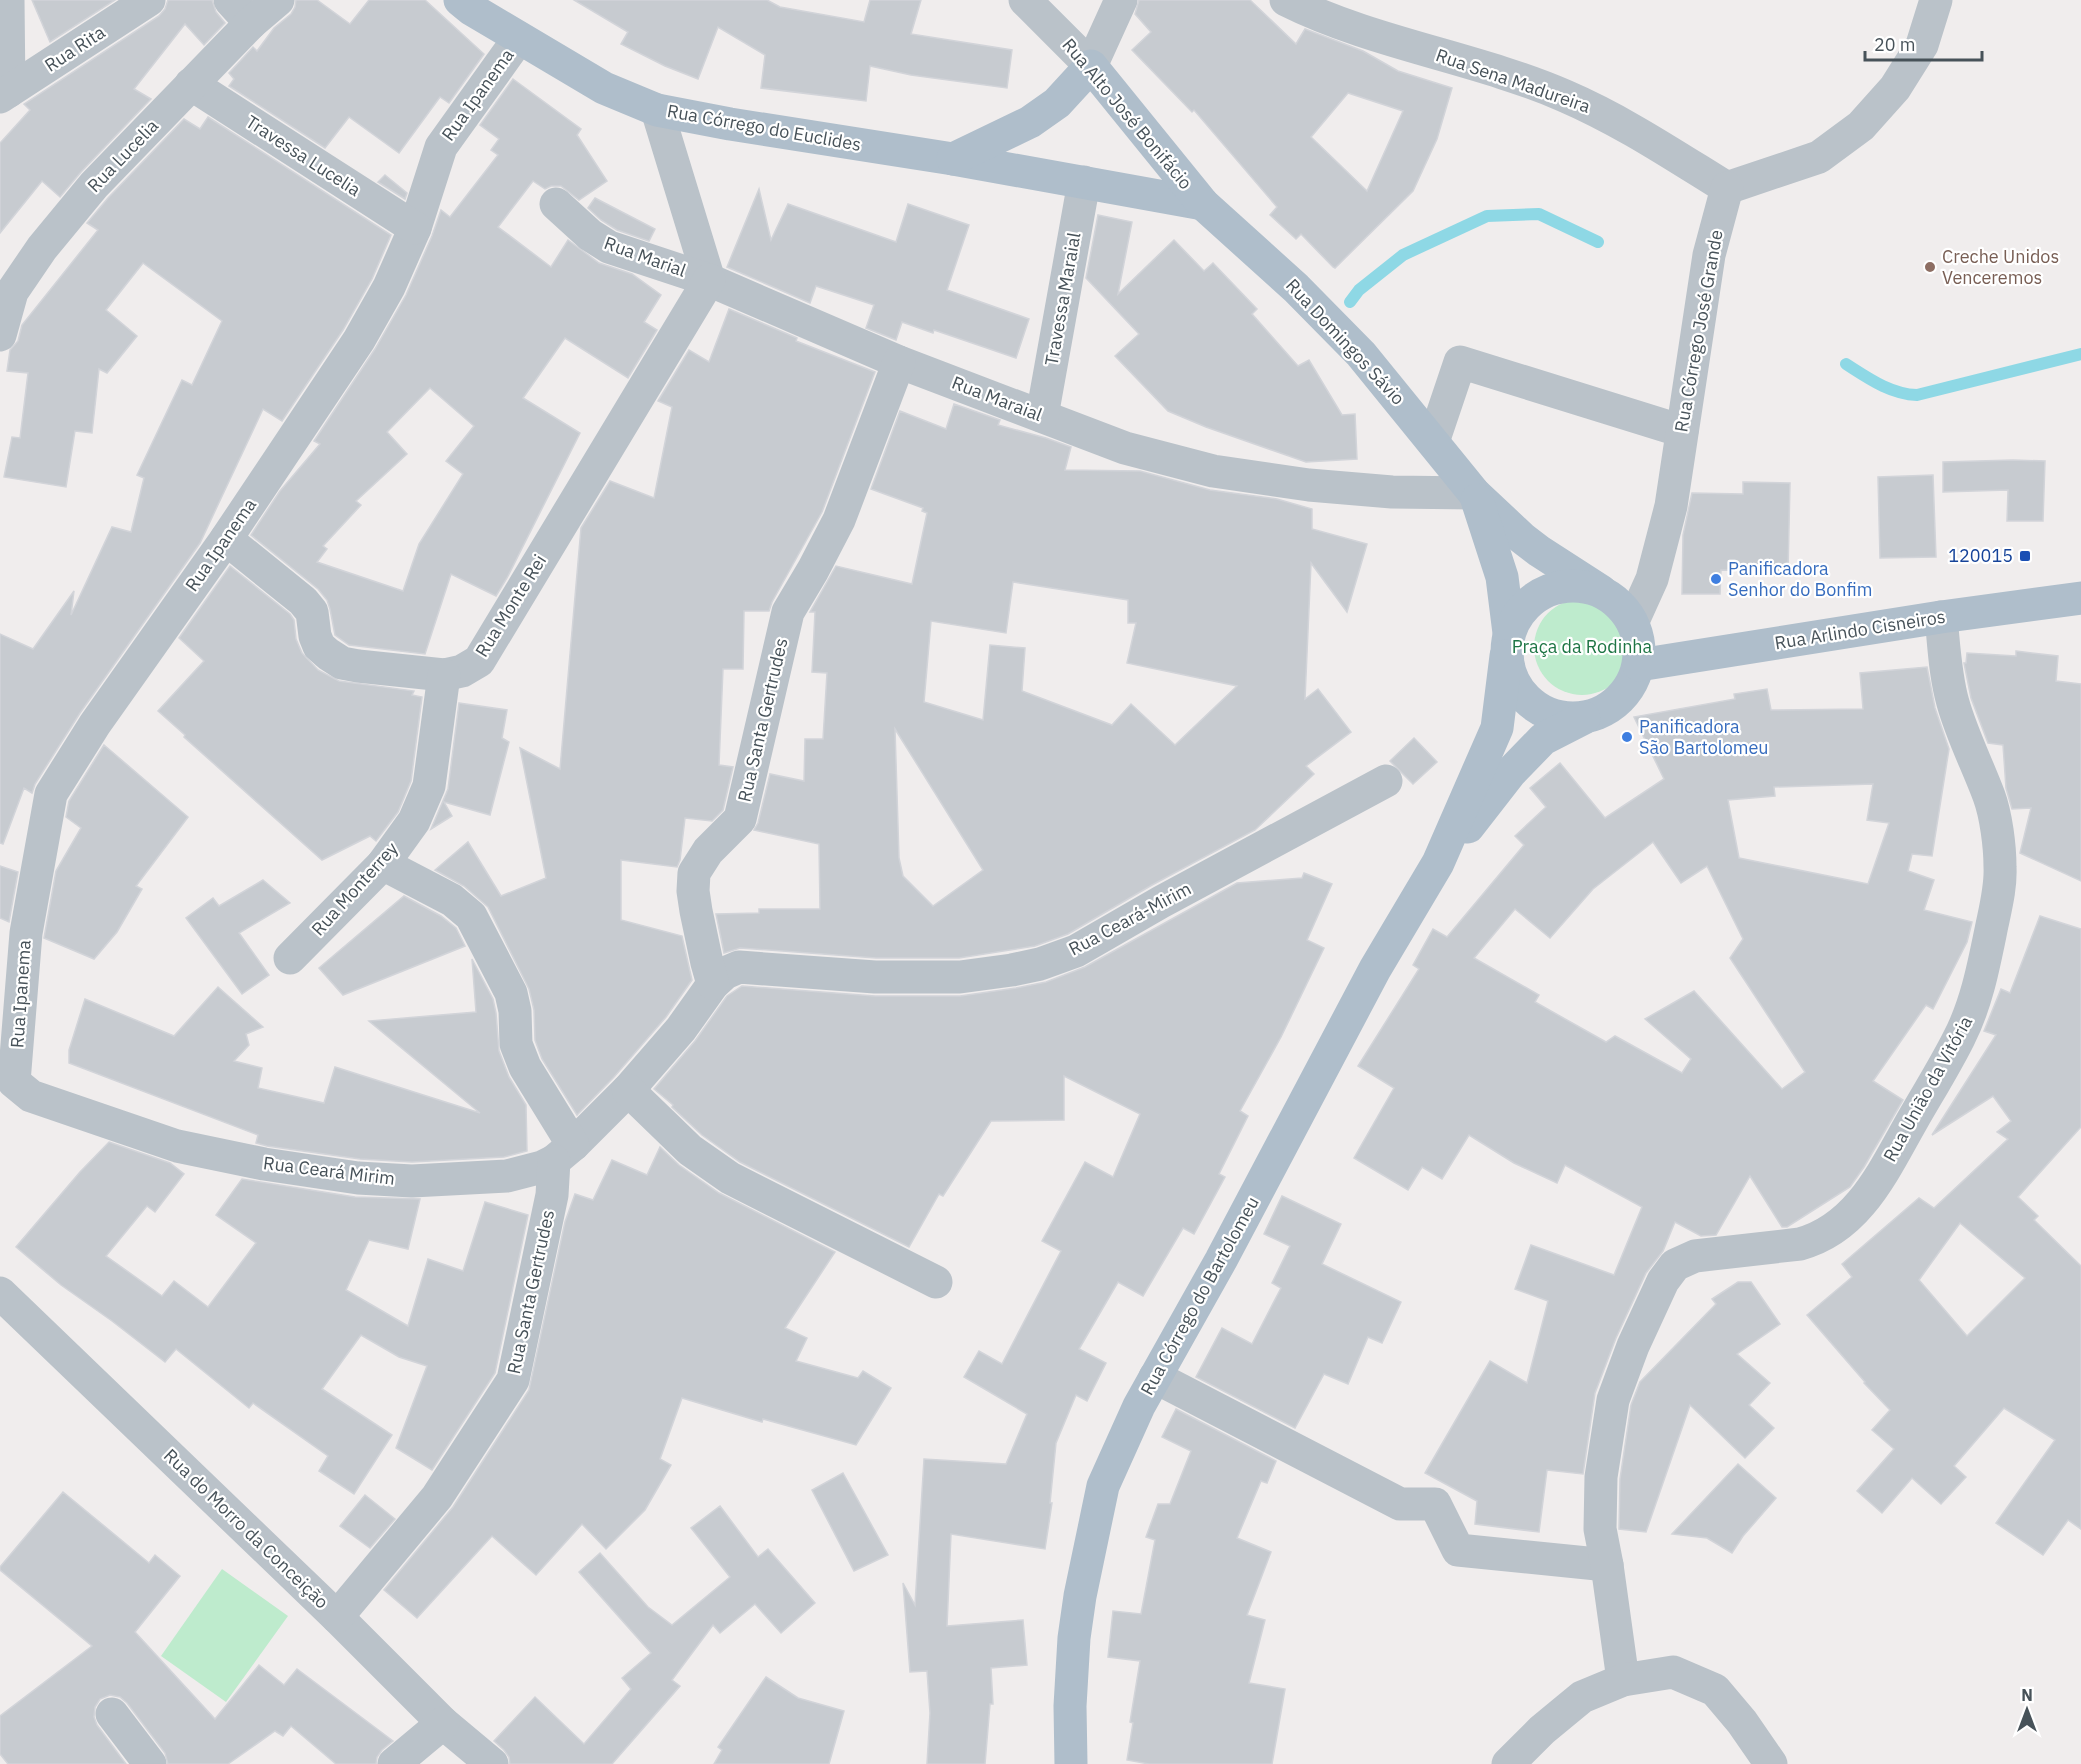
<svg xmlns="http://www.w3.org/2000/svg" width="2081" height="1764" font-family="'IBM Plex Sans',sans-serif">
<rect width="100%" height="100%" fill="#f0eded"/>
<g fill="#beebcd">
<circle cx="1582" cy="647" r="48"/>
<polygon points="222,1569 288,1616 226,1702 161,1656"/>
</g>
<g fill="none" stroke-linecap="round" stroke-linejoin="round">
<g stroke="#8ed8e5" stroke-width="12">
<polyline points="1350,302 1359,290 1403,255 1487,216 1539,214 1598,242"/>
<path d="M1846,364C1868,378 1890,394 1917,395L2081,354"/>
</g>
</g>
<g fill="#c7cbd0" stroke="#d2d4d9" stroke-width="1.5" fill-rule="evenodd">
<polygon points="32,0 115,0 50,42"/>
<polygon points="168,0 212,0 216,12 225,23 204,45 185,24 134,89 151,99 81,172 60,197 42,181 0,233 0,143 30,110 24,104 159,16 165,9"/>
<polygon points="296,0 317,0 350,24 369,0 425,0 484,54 449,103 440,97 399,153 349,117 325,148 229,86 234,79 229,73 253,47 257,51 274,28 291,14 295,7"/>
<polygon points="574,0 767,0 780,7 864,22 870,0 921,0 911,34 1012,50 1007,88 911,75 870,66 866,101 761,88 765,55 718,27 698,79 665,66 621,44 628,32"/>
<path d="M1139,0H1250L1296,44L1305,29L1363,51L1398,71L1452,88L1437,139L1413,191L1335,268L1333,267L1301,234L1296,239L1270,215L1277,207L1194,110L1192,112L1132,50L1151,32L1135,14ZM1348,93L1403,111L1367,191L1311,137Z"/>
<path d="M513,79L581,129L577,135L607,181L579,200L561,186H551L545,189L533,181L498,227L551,267L568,240L599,263L632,274L661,295L644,322L657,330L628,378L565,338L523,398L580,433L507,578L496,596L451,574L425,654L349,645L335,635L330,609L327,600L318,589L251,535L280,491L320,444L314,441L375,349L406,295L432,236L441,210L450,217L498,155L491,150L499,139L480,125ZM430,388L474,426L446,461L463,474L419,544L403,591L317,562L327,549L323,546L361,505L356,501L407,454L387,432Z"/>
<polygon points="208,117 391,235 372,279 343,330 282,421 263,409 200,543 80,713 35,784 32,793 24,788 3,844 0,843 0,634 33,649 74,591 71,615 112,527 131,532 144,478 137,475 182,380 192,385 222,321 143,263 106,310 137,336 107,373 99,369 92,433 75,431 66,487 4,477 12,437 20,438 28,373 7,371 10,350 18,341 22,325 98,230 87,223 108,198 184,119 200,129"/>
<polygon points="385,175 407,193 405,199 378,182"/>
<polygon points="759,189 771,240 788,204 896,242 908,204 969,225 947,290 1029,319 1016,358 934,330 933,333 902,322 896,340 866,328 874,305 816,286 810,303 727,267"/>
<polygon points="595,198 655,229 649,241 617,230 601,220 588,208"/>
<polygon points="1098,215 1132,222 1118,294 1174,240 1204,271 1213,263 1257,309 1252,314 1298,366 1309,360 1342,415 1355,414 1357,459 1306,462 1206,427 1168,411 1115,356 1139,334 1086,278"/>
<polygon points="729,309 797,338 796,341 875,372 822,512 772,602 769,611 744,611 743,669 723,669 719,765 733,767 723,810 712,821 685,818 680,860 677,867 621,860 621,920 682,936 692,980 666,1017 614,1077 577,1115 542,1059 535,1040 534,1010 529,989 488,907 464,886 435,870 468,842 501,896 546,878 520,748 560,769 581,528 610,481 654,498 672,407 658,401 689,350 709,362"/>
<path d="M954,404L1000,420L998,425L1046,438L1071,447L1065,470L1140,471L1210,490L1277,499L1312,509V529L1367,544L1347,612L1311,563L1305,699L1318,689L1351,732L1306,766L1314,774L1255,830L1152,885L1068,934L1035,946L959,958H876L740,948L724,953L716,914L759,913V909H820L819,844L754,830L758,823L770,774L804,781L805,739H823L827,673L812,672L815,612H810L836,566L912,584L927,513L922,511L923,508L871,489L900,411L946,429ZM1013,582L1128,600V623H1136L1127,663L1237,686L1175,745L1131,704L1112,725L1022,691L1025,648L990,645L983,720L924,702L931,621L1006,633ZM895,729L983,870L933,906L903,876L899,858Z"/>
<polygon points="2013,460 2045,461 2043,521 2007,521 2008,490 1943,492 1943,462"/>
<polygon points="1933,475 1936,557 1880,558 1878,477"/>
<polygon points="1743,482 1790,483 1788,571 1721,570 1720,594 1682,594 1683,535 1692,493 1743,494"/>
<polygon points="230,566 290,614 294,620 296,639 302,653 318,670 339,681 414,691 412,695 422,697 411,781 398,812 376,841 370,836 322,860 184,737 185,735 158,711 204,661 179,638"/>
<polygon points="2016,651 2058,656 2056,681 2081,684 2081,881 2020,853 2031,808 2012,809 2006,788 2003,745 1988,743 1971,698 1964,663 1966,663 1967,653 2016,656"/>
<path d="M1927,667L1935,708L1949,749L1932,856L1912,854L1908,871L1934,880L1924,910L1972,922L1967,942L1933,1009L1926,1005L1873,1081L1903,1100L1864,1167L1850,1187L1787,1227H1782L1750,1176L1716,1235L1701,1236L1675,1222L1663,1251L1646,1273L1616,1338L1595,1393L1583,1474L1547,1470L1539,1532L1475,1524L1477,1501L1425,1473L1490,1361L1527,1383L1548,1301L1515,1289L1531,1245L1614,1275L1642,1207L1565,1165L1557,1183L1514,1163L1469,1135L1442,1179L1422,1167L1408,1190L1354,1158L1394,1088L1358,1066L1419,969L1413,965L1433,929L1447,937L1524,845L1515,836L1546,807L1530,788L1560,763L1605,818L1664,779L1634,717L1735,699L1734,694L1767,689L1771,710L1863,709L1860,673ZM1873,784L1867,820L1889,823L1868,884L1739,858L1728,800L1775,796L1774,787ZM1653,842L1681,883L1707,866L1743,939L1730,958L1805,1072L1782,1089L1694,991L1645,1019L1691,1059L1682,1073L1615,1036L1606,1042L1535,1002L1539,995L1474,958L1515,909L1550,938L1593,889Z"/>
<polygon points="459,703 507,710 502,738 509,742 490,815 444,802 452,816 431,829 448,789"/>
<polygon points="1414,738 1437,762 1413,784 1390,761"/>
<polygon points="104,745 188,817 136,886 142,889 117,932 94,959 44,938 56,871 81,828 66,817 69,801"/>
<polygon points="0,866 18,872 9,922 0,918"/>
<polygon points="1304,873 1332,884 1307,940 1324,948 1281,1037 1240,1111 1248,1116 1219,1174 1225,1177 1194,1234 1183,1228 1143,1296 1118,1282 1079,1349 1106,1363 1087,1401 1076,1395 1056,1443 1050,1503 1052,1503 1045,1549 951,1534 947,1626 1023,1620 1027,1665 991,1668 993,1704 990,1704 985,1764 927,1764 930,1713 927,1671 910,1672 903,1583 915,1605 924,1459 1006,1464 1027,1414 964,1377 979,1351 1002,1364 1061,1251 1042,1241 1085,1162 1113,1177 1140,1114 1064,1076 1064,1120 991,1121 943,1196 939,1194 909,1247 740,1162 702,1135 672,1107 673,1105 654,1089 695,1041 727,996 742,986 875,996 960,996 1016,988 1046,982 1085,967 1237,883 1302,878"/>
<polygon points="263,880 290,903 239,933 269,975 242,994 186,918 213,898 219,906"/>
<polygon points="404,896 441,916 456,928 465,946 343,995 319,968"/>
<path d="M2040,916L2081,929V1127L2018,1197L2038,1216L2034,1220L2081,1266V1529L2068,1520L2043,1555L1996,1523L2055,1440L2004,1408L1954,1466L1966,1477L1941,1504L1912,1478L1882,1513L1857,1491L1894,1449L1872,1430L1890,1410L1864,1383L1865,1382L1807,1315L1852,1277L1842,1264L1919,1198L1934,1208L2008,1139L1997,1132L2011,1121L1993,1096L1932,1135L1996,1035L1984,1031L2001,989L2010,993ZM1960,1223L2025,1278L1967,1336L1919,1280Z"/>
<polygon points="472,959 493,999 496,1013 499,1051 509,1077 526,1105 527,1151 504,1157 412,1162 360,1159 267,1146 256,1143 258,1135 69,1063 69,1050 85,999 174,1036 218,987 263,1027 246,1034 249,1045 234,1061 262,1068 258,1088 324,1103 335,1067 480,1113 369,1021 476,1012"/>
<polygon points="109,1142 170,1163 184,1174 155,1212 147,1206 106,1256 162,1296 174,1281 208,1307 256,1243 216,1215 242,1179 355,1197 420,1199 408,1249 369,1240 346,1290 408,1326 428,1259 463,1271 485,1202 528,1215 495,1373 432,1470 396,1448 427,1366 399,1357 361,1335 322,1389 392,1435 354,1494 319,1471 328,1456 253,1403 249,1408 176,1349 165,1362 112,1321 61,1285 16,1247 80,1172"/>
<polygon points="660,1147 679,1165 719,1193 835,1252 785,1328 807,1338 796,1361 858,1378 863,1371 891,1388 856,1445 763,1419 762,1422 682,1398 660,1459 671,1465 645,1510 606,1549 582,1524 536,1575 492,1536 417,1618 384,1590 453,1507 529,1390 565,1222 575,1194 593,1200 612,1160 647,1175"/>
<polygon points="1282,1196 1341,1224 1322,1264 1401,1302 1382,1343 1368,1337 1348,1384 1324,1374 1295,1428 1196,1377 1222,1328 1252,1344 1281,1288 1272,1283 1290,1246 1264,1234"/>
<polygon points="1738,1282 1751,1282 1780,1324 1737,1354 1770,1383 1749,1405 1774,1428 1745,1458 1690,1405 1646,1532 1619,1529 1620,1479 1631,1405 1640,1382 1716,1304 1712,1299"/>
<polygon points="1176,1409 1276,1461 1267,1483 1261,1481 1237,1538 1271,1552 1247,1615 1265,1620 1249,1683 1285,1689 1272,1764 1149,1764 1127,1760 1133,1723 1130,1722 1140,1661 1108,1657 1113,1611 1141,1614 1155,1540 1146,1537 1158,1504 1170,1504 1191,1451 1162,1437"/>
<polygon points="1738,1464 1776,1498 1743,1536 1732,1553 1707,1538 1672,1534"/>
<polygon points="843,1473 888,1555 854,1571 812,1490"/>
<polygon points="63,1492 149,1563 155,1555 180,1576 135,1632 215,1719 259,1665 284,1685 297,1669 393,1741 382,1750 377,1757 376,1764 336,1764 291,1726 283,1736 275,1731 228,1764 168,1764 165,1753 127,1703 120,1697 110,1695 100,1699 95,1707 94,1717 97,1725 126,1764 8,1764 0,1754 0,1716 92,1646 0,1570 0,1567"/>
<polygon points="365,1495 395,1519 370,1548 340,1526"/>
<polygon points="720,1506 758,1557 768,1549 815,1603 781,1633 755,1604 720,1633 713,1625 672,1680 680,1686 612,1764 510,1764 509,1757 504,1750 494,1741 535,1697 584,1744 631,1689 622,1678 651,1653 579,1572 600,1553 648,1607 672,1625 730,1577 691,1528"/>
<polygon points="766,1677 798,1698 844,1711 829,1764 714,1764 722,1750 718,1747"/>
</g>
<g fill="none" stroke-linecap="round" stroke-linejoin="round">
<g stroke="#bac2c9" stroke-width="33">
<polyline points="8,0 9,91"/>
<polyline points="230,0 251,23"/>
<polyline points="1025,0 1091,66 1121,0"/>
<path d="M1286,0C1374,44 1475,57 1565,96C1623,121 1675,156 1727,188"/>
<polyline points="519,38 441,147 415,228 389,287 359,340 226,539 95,724 51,794 26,933 14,1082 31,1096 177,1146 264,1164 358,1178 412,1181 507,1176 542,1167 554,1161 573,1145 628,1090 681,1029 713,984 725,973 739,967 875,977 960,977 1012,970 1040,964 1076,951 1161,902 1386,781"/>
<polyline points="191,84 415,228"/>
<polyline points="0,97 149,0"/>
<polyline points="657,110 709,280"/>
<polyline points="1727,188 1819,157 1861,126 1895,88 1922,45 1936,0"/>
<polyline points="556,204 590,235 609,247 709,280 899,362 1125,448 1213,471 1309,485 1392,492 1474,493"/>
<polyline points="0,335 12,292 42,248 94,185 251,23 278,0"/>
<polyline points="1042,416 1084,182"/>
<polyline points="1433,442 1460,362 1682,431"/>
<polyline points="226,539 303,601 312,612 315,636 319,646 328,654 342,663 358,666 444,675 462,671 479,661 709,280"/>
<polyline points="1633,621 1652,579 1671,506 1709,255 1727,188"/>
<polyline points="383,864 452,900 471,916 511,993 515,1011 516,1044 525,1067 573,1145"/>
<polyline points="290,958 383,864 414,821 429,786 444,675"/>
<polyline points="713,984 707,963 696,911 693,891 694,873 708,851 740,819 788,612 813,570 839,520 899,362"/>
<polyline points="628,1090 690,1150 730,1178 936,1282"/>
<polyline points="0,1293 337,1617 443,1723 492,1764"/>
<polyline points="1155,1377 1400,1504 1435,1504 1458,1550 1607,1565"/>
<polyline points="337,1617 437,1497 513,1380 552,1195 554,1161"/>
<path d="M1623,1680L1607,1565L1600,1529L1601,1477L1613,1400L1633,1346L1663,1281L1675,1265L1695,1256L1800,1244C1859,1228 1884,1170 1912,1121C1928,1093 1945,1066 1959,1038C1977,1003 1984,964 1992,925C1996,906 2001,886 2000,867C2000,846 1996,815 1989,796C1977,764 1962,735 1953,703C1945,675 1944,646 1941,617"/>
<polyline points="112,1714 150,1764"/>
<polyline points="394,1764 443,1723"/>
<polyline points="1508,1764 1542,1730 1582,1697 1623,1680 1673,1672 1715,1690 1742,1722 1771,1764"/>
</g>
<g stroke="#afbecb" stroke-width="33">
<polyline points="460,0 471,9 604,88 657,110 730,124 953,159 1203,204"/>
<polyline points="953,159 1030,122 1057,103 1091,66 1203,204 1296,288 1361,354 1474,493 1522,538 1539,551 1601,591"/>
<polyline points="1477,500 1502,577 1509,633"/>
<circle cx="1573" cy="652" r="66"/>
<polyline points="1639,665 1941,617 2081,598"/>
<polyline points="1468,827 1510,773 1543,739 1584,718"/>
<polyline points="1071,1764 1070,1706 1074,1638 1080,1596 1103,1486 1139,1406 1221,1260 1375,969 1438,863 1497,728 1506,656"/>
</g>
</g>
<circle fill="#8d6e63" stroke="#fff" stroke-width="2" cx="1930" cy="267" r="6"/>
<rect fill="#1a4fb4" stroke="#fff" stroke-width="2" x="2019" y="550" width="12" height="12" rx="3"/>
<g fill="#3f7fe0" stroke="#fff" stroke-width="2">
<circle cx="1716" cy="579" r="6"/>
<circle cx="1627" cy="737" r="6"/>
</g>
<g text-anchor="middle" stroke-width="4.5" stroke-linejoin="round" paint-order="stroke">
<g font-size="18" fill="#475259" stroke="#fff">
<text transform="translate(75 49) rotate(-33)" y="6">Rua Rita</text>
<text transform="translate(1513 81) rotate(19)" y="6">Rua Sena Madureira</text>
<text transform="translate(478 95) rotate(-54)" y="6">Rua Ipanema</text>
<text transform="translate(1127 114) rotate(50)" y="6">Rua Alto José Bonifácio</text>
<text transform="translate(764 128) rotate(10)" y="6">Rua Córrego do Euclides</text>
<text transform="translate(123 156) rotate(-46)" y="6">Rua Lucelia</text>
<text transform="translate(303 156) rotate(33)" y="6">Travessa Lucelia</text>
<text transform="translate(645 257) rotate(20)" y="6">Rua Marial</text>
<text transform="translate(1063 299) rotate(-80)" y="6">Travessa Maraial</text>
<text transform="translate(1699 331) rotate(-80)" y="6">Rua Córrego José Grande</text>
<text transform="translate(1345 342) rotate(47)" y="6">Rua Domingos Sávio</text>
<text transform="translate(997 399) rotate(21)" y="6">Rua Maraial</text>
<text transform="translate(221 545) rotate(-55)" y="6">Rua Ipanema</text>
<text transform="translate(511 606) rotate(-58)" y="6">Rua Monte Rei</text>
<text transform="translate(1860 630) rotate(-9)" y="6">Rua Arlindo Cisneiros</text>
<text transform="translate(763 720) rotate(-77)" y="6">Rua Santa Gertrudes</text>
<text transform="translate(355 889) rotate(-48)" y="6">Rua Monterrey</text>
<text transform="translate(1130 919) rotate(-28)" y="6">Rua Ceará-Mirim</text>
<text transform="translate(21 994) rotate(-86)" y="6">Rua Ipanema</text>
<text transform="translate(1928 1089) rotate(-61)" y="6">Rua União da Vitória</text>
<text transform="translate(329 1171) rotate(7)" y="6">Rua Ceará Mirim</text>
<text transform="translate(531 1292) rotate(-78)" y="6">Rua Santa Gertrudes</text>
<text transform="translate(1200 1296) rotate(-61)" y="6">Rua Córrego do Bartolomeu</text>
<text transform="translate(246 1529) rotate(44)" y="6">Rua do Morro da Conceição</text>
</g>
<g font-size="18" fill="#785e54" stroke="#fff" text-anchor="start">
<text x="1942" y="263">Creche Unidos<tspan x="1942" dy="21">Venceremos</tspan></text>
</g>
<g font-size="18" fill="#164399" stroke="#fff" text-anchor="end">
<text x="2013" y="562">120015</text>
</g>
<g font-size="18" fill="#366cbe" stroke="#fff" text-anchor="start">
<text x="1728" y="575">Panificadora<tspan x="1728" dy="21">Senhor do Bonfim</tspan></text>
<text x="1639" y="733">Panificadora<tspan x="1639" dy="21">São Bartolomeu</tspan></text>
</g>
<g font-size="18" fill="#1d7544" stroke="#fff">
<text x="1582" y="653">Praça da Rodinha</text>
</g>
</g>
<g transform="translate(2027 1710)" stroke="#ffffff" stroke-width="4.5" paint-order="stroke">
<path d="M0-4.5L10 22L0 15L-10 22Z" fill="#475259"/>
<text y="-9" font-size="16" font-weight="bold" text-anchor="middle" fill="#475259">N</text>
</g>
<path d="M1865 51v9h117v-9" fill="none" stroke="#475259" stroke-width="3"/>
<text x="1874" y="51" font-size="18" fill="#475259" stroke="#ffffff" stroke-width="4.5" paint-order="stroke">20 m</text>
</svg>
